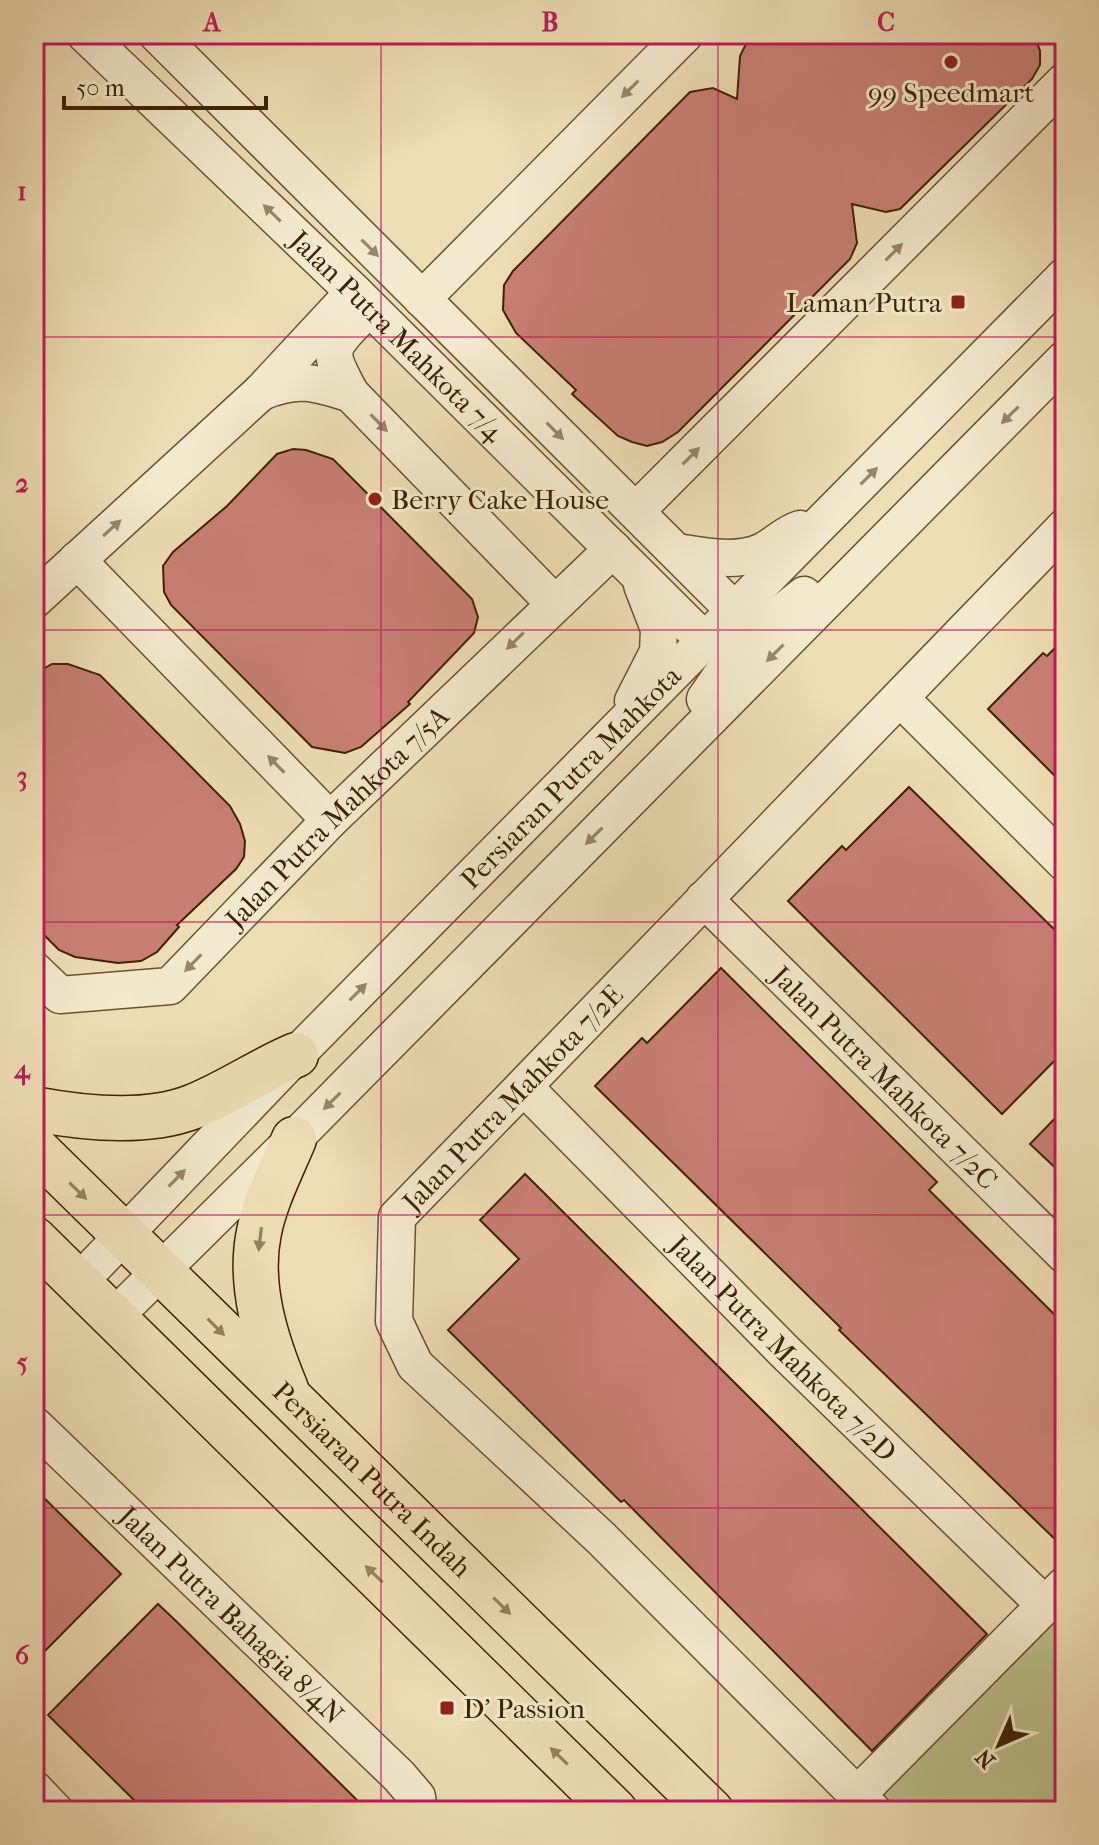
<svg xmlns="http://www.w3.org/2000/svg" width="1099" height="1845" font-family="'IM FELL French Canon',serif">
<rect width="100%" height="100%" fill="#edddb4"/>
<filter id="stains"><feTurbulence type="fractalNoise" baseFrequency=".0025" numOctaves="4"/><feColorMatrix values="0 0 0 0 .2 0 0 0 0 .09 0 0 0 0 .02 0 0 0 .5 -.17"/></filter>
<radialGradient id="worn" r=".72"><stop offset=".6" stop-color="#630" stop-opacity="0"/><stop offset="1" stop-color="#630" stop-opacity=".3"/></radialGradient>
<polygon fill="#bbc08b" stroke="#7c7246" stroke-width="2" points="1065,1598 1065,1811 889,1811 872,1794"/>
<g fill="#c97e75" stroke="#3d2302" stroke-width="2">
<polygon points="751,34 1034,34 1040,51 1040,65 1032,79 900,209 886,212 852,204 857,243 850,259 678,432 662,442 647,446 632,442 618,436 572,394 576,390 516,333 503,310 504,285 513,271 690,92 713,88 737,99 740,56"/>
<polygon points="293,449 306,450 333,459 472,599 478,617 474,633 408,702 410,704 361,747 345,753 312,747 171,605 164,592 163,566 173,552 227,506 277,454"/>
<polygon points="1065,638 1065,786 988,709 1043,653 1047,656"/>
<polygon points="52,664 68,664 100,675 230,806 240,824 245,841 244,857 236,869 177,925 179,927 157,952 141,961 118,963 75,957 59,950 34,925 34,674"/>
<polygon points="909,787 1065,940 1065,1050 1002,1114 788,901 842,846 846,850"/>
<polygon points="721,968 937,1182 929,1190 1065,1325 1065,1549 839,1330 841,1328 595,1086 642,1038 647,1043"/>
<polygon points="1065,1108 1065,1177 1030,1144"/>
<polygon points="525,1174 987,1634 872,1751 624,1500 621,1502 448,1330 519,1259 480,1220"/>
<polygon points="34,1488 121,1574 34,1662"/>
<polygon points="158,1604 177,1622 368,1811 145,1811 48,1715"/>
</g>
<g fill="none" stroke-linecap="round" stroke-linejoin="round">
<g stroke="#69522e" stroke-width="39">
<g id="minor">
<path id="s1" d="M85,34L354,292L706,642"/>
<polyline points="157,34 736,612"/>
<polyline points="422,299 685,34"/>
<path d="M261,392C298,377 314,382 351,394L554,603"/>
<path d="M351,394C327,350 327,350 363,314"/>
<polyline points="636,511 1065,81"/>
<path d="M677,552C704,556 735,563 761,552C775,546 784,534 800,529"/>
<polyline points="77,560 330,820"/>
<polyline points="34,600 261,392 354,292"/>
<polyline points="705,699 743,644 804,595"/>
<polyline points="901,699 1065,863"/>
<polyline points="633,701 658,652 659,629 642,585"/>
<path id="s2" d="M704,899L1065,1255"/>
<path id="s3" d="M34,970L60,995L170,986L330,820L613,549"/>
<path id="s4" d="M524,1087L784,1351L1045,1605"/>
<path id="s5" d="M78,1283L296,1055L1065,276"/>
<polyline points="113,1318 294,1139 1065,359"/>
<path id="s6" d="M34,1425L399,1776L417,1797L419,1811"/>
<polyline points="34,1789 55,1811"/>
<polyline points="857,1795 1065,1585"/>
<path id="s7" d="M873,1811L602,1539L415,1365L394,1321L397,1217L1065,527"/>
</g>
</g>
<g stroke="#3d2302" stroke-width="47">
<g id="major">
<path d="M34,1109C82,1118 145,1125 192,1107C228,1093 260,1070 296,1055"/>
<path id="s8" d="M34,1147L711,1811"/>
<polyline points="34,1239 615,1811"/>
<path d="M286,1389C266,1341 248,1285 259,1232C265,1201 282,1168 294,1139"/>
</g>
</g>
<use href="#minor" stroke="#f3e9ce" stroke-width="36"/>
<use href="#major" stroke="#edddb4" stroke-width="44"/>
</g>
<defs><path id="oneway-solid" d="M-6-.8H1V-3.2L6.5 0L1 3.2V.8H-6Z" transform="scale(2)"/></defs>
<g fill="#988668">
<use href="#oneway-solid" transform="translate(630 89) rotate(135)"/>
<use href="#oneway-solid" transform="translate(272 213) rotate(-136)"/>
<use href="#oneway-solid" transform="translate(370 248) rotate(45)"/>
<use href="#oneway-solid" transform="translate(894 252) rotate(-45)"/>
<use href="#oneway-solid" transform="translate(1010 415) rotate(135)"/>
<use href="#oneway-solid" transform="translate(379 423) rotate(46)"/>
<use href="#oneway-solid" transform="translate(555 431) rotate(45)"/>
<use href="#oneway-solid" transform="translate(691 456) rotate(-45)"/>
<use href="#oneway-solid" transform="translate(869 476) rotate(-45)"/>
<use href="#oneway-solid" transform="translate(112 528) rotate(-42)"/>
<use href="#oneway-solid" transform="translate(515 641) rotate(136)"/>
<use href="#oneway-solid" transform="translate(775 653) rotate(135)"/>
<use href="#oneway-solid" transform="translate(276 764) rotate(-134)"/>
<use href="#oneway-solid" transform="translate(594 836) rotate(135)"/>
<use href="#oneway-solid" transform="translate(193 963) rotate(134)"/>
<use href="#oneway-solid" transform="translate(358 992) rotate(-45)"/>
<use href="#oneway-solid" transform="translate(332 1101) rotate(135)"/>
<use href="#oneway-solid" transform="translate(177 1178) rotate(-46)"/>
</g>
<g fill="#95805b">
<use href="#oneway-solid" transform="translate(78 1191) rotate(44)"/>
<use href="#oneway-solid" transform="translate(260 1239) rotate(97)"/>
<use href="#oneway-solid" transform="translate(216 1327) rotate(45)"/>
<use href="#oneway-solid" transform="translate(374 1574) rotate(-136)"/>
<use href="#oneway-solid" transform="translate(502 1606) rotate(44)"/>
<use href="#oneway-solid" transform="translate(559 1756) rotate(-136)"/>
</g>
<path fill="none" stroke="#c2185b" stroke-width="2" stroke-opacity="0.55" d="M381,34V1811M718,34V1811M34,337H1065M34,630H1065M34,922H1065M34,1215H1065M34,1508H1065"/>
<g fill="#8f2418" stroke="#f3e9ce" stroke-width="3">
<circle cx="951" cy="62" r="8"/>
<rect x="950" y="294" width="16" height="16" rx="4"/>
<circle cx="375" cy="499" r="8"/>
<rect x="439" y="1700" width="16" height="16" rx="4"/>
</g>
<g text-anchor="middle" stroke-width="6" stroke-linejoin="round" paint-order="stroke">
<g font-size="28" fill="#3d2302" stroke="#f3e9ce" text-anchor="start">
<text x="951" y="102" text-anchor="middle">99 Speedmart</text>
<text x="942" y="312" text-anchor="end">Laman Putra</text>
<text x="391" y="509">Berry Cake House</text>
<text x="463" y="1718">D' Passion</text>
</g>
<g font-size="28" fill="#3d2302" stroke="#f3e9ce">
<text dy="10" stroke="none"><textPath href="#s1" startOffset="434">Jalan Putra Mahkota 7/4</textPath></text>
<text dy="10" stroke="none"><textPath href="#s5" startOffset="706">Persiaran Putra Mahkota</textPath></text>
<text dy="10" stroke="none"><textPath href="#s3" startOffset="384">Jalan Putra Mahkota 7/5A</textPath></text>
<text dy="10" stroke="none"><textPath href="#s2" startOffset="254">Jalan Putra Mahkota 7/2C</textPath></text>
<text dy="10" stroke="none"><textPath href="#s7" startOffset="958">Jalan Putra Mahkota 7/2E</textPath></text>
<text dy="10" stroke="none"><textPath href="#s4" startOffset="368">Jalan Putra Mahkota 7/2D</textPath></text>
<text dy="10" stroke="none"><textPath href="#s8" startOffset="474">Persiaran Putra Indah</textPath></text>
<text dy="10" stroke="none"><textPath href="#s6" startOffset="274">Jalan Putra Bahagia 8/4N</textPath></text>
</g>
</g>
<rect width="1099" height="1845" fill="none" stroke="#edddb4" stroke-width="88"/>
<g transform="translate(999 1745) rotate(225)" stroke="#f3e9ce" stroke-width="6" paint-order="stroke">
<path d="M0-6L14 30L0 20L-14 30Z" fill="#3d2302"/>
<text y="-12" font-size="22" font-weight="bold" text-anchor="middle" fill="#3d2302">N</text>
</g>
<path d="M64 96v12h202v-12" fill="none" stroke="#3d2302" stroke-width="4"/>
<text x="76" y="96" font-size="24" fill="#3d2302" stroke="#f3e9ce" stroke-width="6" paint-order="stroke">50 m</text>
<rect x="44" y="44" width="1011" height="1757" fill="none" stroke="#c2185b" stroke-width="3"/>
<g font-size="26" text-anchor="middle" font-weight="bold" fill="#c2185b">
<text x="212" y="31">A</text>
<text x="550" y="31">B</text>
<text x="886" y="31">C</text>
<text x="22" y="200">1</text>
<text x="22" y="492">2</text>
<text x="22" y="785">3</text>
<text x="22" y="1078">4</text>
<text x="22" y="1371">5</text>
<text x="22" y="1664">6</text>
</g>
<rect width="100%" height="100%" filter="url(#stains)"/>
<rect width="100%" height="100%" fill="url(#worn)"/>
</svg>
